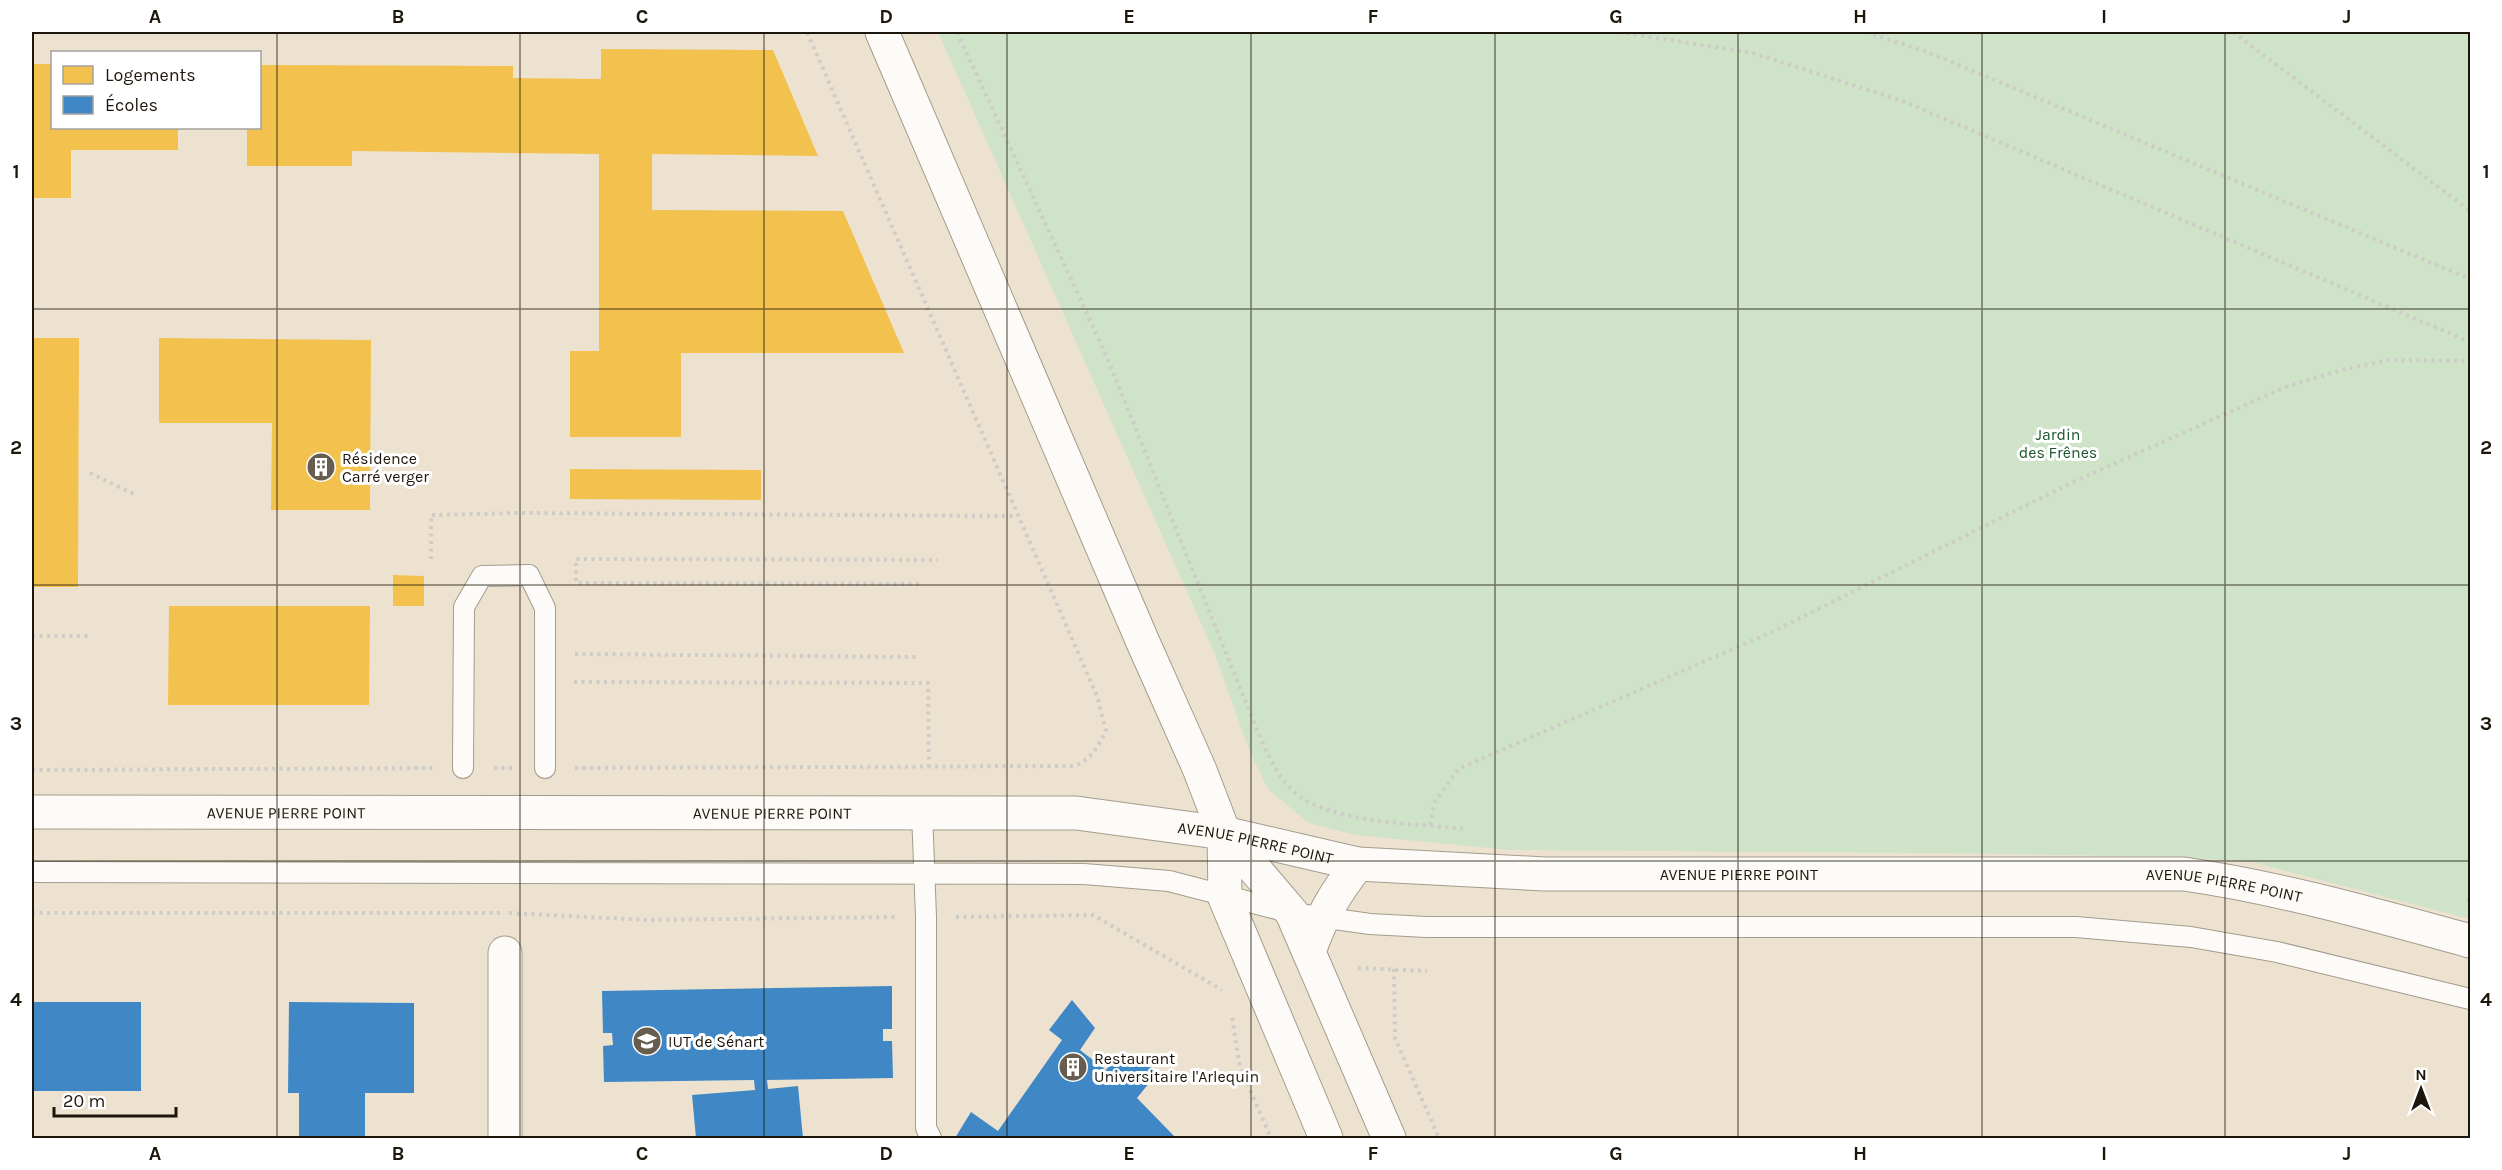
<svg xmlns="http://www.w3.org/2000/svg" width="2502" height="1170" font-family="Karla,sans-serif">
<rect width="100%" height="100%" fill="#ede2d0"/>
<polygon fill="#cee3c7" points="938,32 2470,32 2470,919 2252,862 2177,857 1938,853 1510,850 1355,835 1309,823 1268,789 1250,752 1214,652"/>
<g fill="#f2c14e">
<polygon points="601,49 773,50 818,156 652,154 652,210 843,211 904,353 681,353 681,437 570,437 570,351 599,351 599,154 352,151 352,166 247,166 247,128 260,128 260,65 513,66 513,78 601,79"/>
<polygon points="32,64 52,64 52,128 178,128 178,150 71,150 71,198 32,198"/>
<polygon points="32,338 79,338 78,587 32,587"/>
<polygon points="159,338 371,340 370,510 271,510 272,423 159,423"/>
<polygon points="570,469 761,470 761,500 570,499"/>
<polygon points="393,575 424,576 424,606 393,606"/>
<polygon points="169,606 370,606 369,705 168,705"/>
</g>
<g fill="#3f88c5">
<polygon points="892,986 892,1029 883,1029 883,1041 892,1041 893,1078 767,1080 768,1089 798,1086 803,1138 696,1138 692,1095 755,1090 754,1080 604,1082 603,1046 613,1045 612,1033 603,1033 602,991"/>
<polygon points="1072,1000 1095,1028 1080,1050 1106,1070 1122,1051 1158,1072 1137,1098 1176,1138 955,1138 971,1112 998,1131 1062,1040 1049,1030"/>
<rect x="32" y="1002" width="109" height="89"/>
<polygon points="289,1002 414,1003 414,1093 365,1093 365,1138 299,1138 299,1093 288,1093"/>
</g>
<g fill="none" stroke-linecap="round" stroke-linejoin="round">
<g stroke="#a49c8d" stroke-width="22">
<g id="service">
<polyline points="463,768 464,607 482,576 529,575 545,608 545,768"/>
<polyline points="922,812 926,917 926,1128 931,1138"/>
<polyline points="32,872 1084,874 1169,881 1292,913 1370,924 1426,927 2076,927 2191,937 2277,952 2470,999"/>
</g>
</g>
<g stroke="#a49c8d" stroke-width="35">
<polyline id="minor" points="505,953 505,1138"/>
</g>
<g stroke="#a49c8d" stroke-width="35">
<g id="tertiary">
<polyline points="882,32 1142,640 1199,768 1224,833 1292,913 1389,1138"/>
<path id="s1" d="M32,812L1076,813L1224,833L1358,864L1545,874H2184C2281,888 2375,915 2470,941"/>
<polyline points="1224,833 1225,898 1326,1138"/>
<path d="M1309,952C1321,917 1335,893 1358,864"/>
</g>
</g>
<g stroke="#ceccc7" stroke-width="4" stroke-dasharray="3 4.5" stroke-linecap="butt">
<path d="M957,32L1106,355L1255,725C1265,748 1275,774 1294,792C1328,823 1419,824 1466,829"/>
<polyline points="1619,32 1753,53 1905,102 2470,342"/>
<polyline points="1866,32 1930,53 2470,279"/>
<polyline points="2233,32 2470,211"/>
<polyline points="90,473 136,495"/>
<polyline points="431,559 431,515 519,513 1017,516"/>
<polyline points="919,584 576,583 576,559 938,560"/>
<polyline points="32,636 92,636"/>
<polyline points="575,654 919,657"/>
<polyline points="574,682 928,683 929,766"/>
<polyline points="494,768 514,768"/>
<path d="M575,768L1075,766C1092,758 1097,748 1106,731L1097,696L807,32"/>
<polyline points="32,770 433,768"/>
<polyline points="1430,825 1435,802 1458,769 1774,631 2071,483 2288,386 2345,369 2389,360 2470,361"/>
<polyline points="2468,902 2470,893"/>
<polyline points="32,913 502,913"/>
<polyline points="509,913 647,920 895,917"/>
<polyline points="956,917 1093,915 1222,990"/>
<polyline points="1358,968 1427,971"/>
<polyline points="1394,969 1395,1038 1439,1138"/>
<polyline points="1232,1018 1240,1067 1271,1138"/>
</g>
<use href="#service" stroke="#fcfbf8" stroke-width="20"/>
<use href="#minor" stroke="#fcfbf8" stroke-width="33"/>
<use href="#tertiary" stroke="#fcfbf8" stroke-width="33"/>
</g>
<path fill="none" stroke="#1d160a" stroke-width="1.5" stroke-opacity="0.55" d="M277,32V1138M520,32V1138M764,32V1138M1007,32V1138M1251,32V1138M1495,32V1138M1738,32V1138M1982,32V1138M2225,32V1138M32,309H2470M32,585H2470M32,861H2470"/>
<defs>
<g id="building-disc" transform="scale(1.5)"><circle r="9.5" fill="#665d4f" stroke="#fff"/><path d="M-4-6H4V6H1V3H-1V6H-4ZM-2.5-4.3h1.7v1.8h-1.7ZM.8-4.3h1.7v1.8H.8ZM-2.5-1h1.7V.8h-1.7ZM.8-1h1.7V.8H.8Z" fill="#fff"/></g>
<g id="university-disc" transform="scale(1.5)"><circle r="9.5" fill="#665d4f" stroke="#fff"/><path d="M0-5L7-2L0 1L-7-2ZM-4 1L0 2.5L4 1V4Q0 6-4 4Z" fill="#fff"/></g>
</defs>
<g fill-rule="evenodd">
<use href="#building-disc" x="321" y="467"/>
<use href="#university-disc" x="647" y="1041"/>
<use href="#building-disc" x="1073" y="1067"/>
</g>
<g text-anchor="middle" stroke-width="6" stroke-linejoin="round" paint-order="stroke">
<g font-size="16" fill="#1b552e" stroke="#fff">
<text x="2058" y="440">Jardin<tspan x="2058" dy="18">des Frênes</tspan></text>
</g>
<g font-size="16" fill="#1d160a" stroke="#fff" text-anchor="start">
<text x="342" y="464">Résidence<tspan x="342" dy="18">Carré verger</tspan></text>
<text x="668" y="1047">IUT de Sénart</text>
<text x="1094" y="1064">Restaurant<tspan x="1094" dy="18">Universitaire l'Arlequin</tspan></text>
</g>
<g font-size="16" fill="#1d160a" stroke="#fff">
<text dy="6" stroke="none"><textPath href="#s1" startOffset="254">AVENUE PIERRE POINT</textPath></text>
<text dy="6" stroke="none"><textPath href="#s1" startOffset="740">AVENUE PIERRE POINT</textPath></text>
<text dy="6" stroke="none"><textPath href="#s1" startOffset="1226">AVENUE PIERRE POINT</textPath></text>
<text dy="6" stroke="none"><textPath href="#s1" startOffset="1712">AVENUE PIERRE POINT</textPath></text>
<text dy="6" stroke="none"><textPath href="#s1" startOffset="2198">AVENUE PIERRE POINT</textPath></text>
</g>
</g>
<rect width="2502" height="1170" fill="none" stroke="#ffffff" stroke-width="66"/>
<rect x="51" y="51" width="210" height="78" fill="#ffffff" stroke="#a5a29d" stroke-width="1.5"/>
<rect x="63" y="66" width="30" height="18" fill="#f2c14e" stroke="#a5a29d" stroke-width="1.5"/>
<text x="105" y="81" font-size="18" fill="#1d160a">Logements</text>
<rect x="63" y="96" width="30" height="18" fill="#3f88c5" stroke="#a5a29d" stroke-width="1.5"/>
<text x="105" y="111" font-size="18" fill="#1d160a">Écoles</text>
<g transform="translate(2421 1089)" stroke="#ffffff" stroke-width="4.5" paint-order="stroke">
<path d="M0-4.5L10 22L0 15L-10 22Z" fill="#1d160a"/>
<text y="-9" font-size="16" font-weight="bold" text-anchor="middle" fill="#1d160a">N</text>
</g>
<path d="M54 1107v9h122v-9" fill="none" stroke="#1d160a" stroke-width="3"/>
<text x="63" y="1107" font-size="18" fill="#1d160a" stroke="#ffffff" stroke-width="4.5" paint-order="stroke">20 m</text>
<rect x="33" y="33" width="2436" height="1104" fill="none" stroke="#1d160a" stroke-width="2"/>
<g font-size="20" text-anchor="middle" font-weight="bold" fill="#1d160a">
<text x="155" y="23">A</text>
<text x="398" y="23">B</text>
<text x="642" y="23">C</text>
<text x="886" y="23">D</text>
<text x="1129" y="23">E</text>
<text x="1373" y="23">F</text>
<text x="1616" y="23">G</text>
<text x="1860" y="23">H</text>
<text x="2104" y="23">I</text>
<text x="2347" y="23">J</text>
<text x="16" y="178">1</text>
<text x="2486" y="178">1</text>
<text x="16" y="454">2</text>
<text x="2486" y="454">2</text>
<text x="16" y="730">3</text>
<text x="2486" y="730">3</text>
<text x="16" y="1006">4</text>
<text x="2486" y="1006">4</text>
<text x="155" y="1160">A</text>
<text x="398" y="1160">B</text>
<text x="642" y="1160">C</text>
<text x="886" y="1160">D</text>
<text x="1129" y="1160">E</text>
<text x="1373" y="1160">F</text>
<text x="1616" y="1160">G</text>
<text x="1860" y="1160">H</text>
<text x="2104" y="1160">I</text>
<text x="2347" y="1160">J</text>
</g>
</svg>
